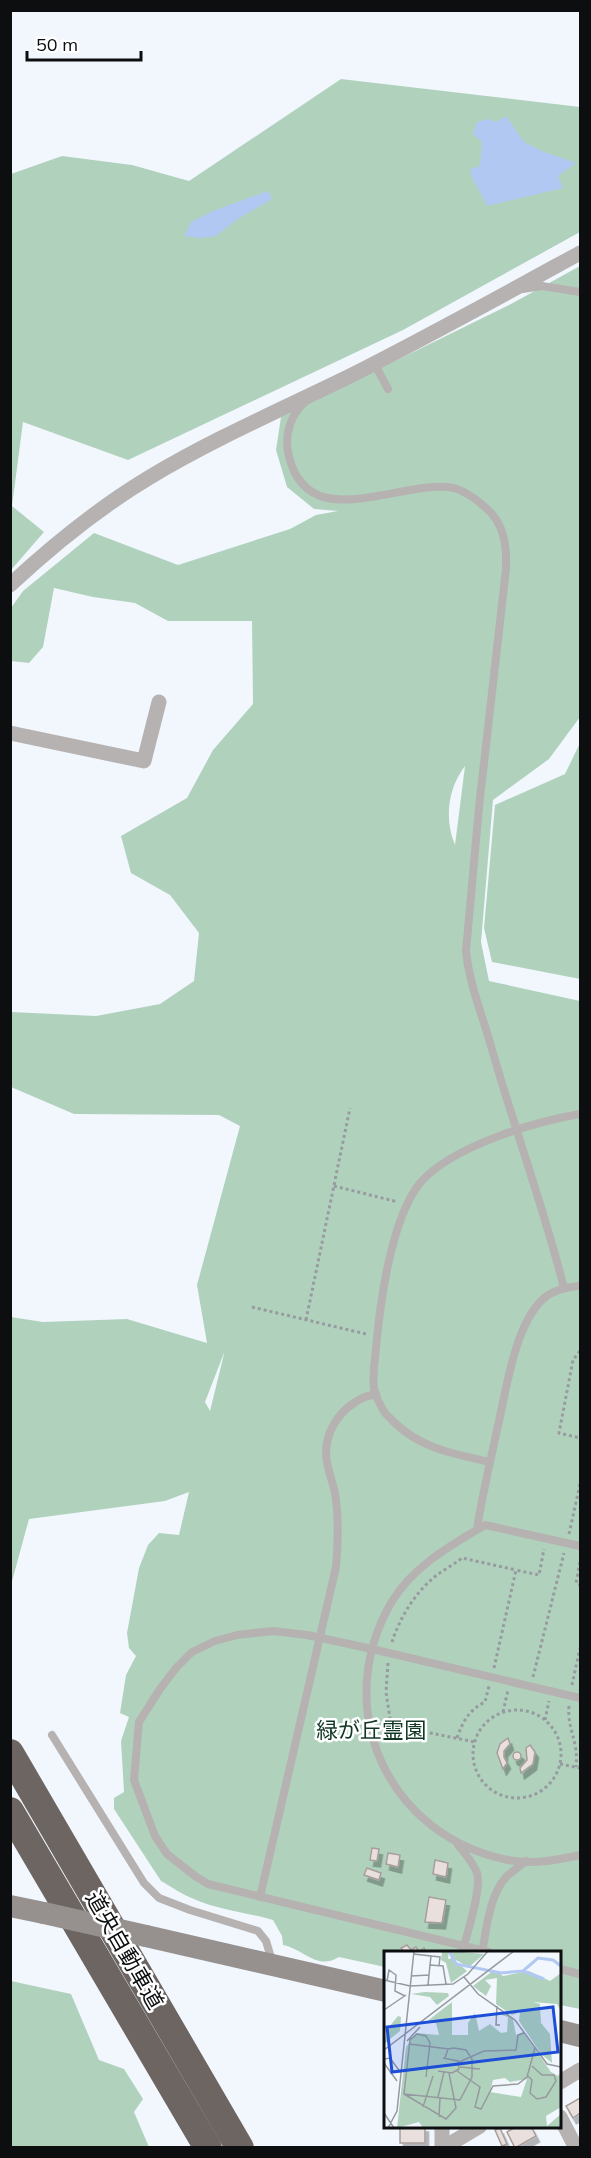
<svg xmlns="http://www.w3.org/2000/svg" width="591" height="2158" font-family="Mulish,'Noto Sans JP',sans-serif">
<defs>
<filter id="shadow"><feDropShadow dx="3.5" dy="6" stdDeviation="0" flood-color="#0004"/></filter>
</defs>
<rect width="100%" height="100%" fill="#f2f7fe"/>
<g fill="#b0d2bd" fill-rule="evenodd">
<polygon points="341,79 580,107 580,232 403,330 128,460 23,422 12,506 44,532 11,570 11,174 62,156 132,165 189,181"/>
<path d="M580,266V717L549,759L493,800L481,942L489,981L580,1001V2009L560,2005V1952H386L385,1967L339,1957C317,1971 304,1949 283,1945L282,1936L273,1920C249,1913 215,1909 194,1899C181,1894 172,1887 161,1881L114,1809V1798L124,1792L121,1741L129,1717L120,1713L126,1675L136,1656L129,1648L127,1633L139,1568L148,1545L159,1533L179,1535L189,1492L165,1501L29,1519L11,1585V1317L43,1322L127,1319L207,1343L197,1285L240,1126L219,1115L74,1114L11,1087V1012L96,1016L160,1004L194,981L199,933L170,895L131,873L121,836L187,798L213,750L253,704L252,621H168L135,603L93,597L54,588L43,647L29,663L11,661V608L23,591L94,533L178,565L290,529L316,515L338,511L314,509L287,487L276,450L281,417L511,304ZM465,766L455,845C444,819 448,788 465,766ZM224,1353V1354L210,1411L205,1402Z"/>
<polygon points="580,743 580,979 492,962 484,928 495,805 565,774"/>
<polygon points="11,1981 71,1994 99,2060 124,2069 143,2099 134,2112 149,2147 11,2147"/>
</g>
<g fill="#b0c8f2">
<path d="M506,116L524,142L544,152L576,163L558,176L563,188L487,206C482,193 472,182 470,169L480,166L482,142L473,134L477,122L488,119L496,122Z"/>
<polygon points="268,191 272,199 239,218 216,236 200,238 184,236 191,222 213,211"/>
</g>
<g fill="#e9e0de" stroke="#a79e9c" stroke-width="1.5" filter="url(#shadow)">
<polygon points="508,1738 510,1744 504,1751 504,1757 507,1763 503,1769 497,1753 500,1744"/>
<polygon points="530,1745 535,1752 533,1764 521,1773 520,1768 527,1760 526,1748"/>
<circle cx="517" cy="1756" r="4"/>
<polygon points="372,1848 379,1849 377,1861 370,1860"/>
<polygon points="388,1853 400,1855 398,1867 386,1864"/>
<polygon points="435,1860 448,1863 446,1877 433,1874"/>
<polygon points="367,1868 381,1873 379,1880 364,1875"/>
<polygon points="429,1897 446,1900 442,1923 425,1922"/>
<polygon points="407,1945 411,1950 416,1947 419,1952 424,1948 426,1952 404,1952 401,1948"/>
<polygon points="580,2098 580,2113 573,2118 566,2106"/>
<rect x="400" y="2126" width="25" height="17"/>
<polygon points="517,2126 531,2126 536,2136 515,2148 507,2132"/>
<polygon points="500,2128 507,2144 502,2146 495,2130"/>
</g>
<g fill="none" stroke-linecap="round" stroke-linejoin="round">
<g stroke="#979ba0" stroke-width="3" stroke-dasharray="3 3" stroke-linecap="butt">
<polyline points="334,1186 398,1202"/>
<polyline points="252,1307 366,1334"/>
<polyline points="306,1320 350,1108"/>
<polyline points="580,1351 573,1360 559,1433 580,1438"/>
<polyline points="569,1534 580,1484"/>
<polyline points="580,1562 576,1583 580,1585"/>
<path d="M392,1642C399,1620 413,1596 430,1581C439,1572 452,1566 462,1558L516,1570"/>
<polyline points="388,1663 386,1692 391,1725 475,1742"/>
<polyline points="494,1668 516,1570 539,1575 544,1549"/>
<polyline points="533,1677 564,1553"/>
<polyline points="572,1685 580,1648"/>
<path d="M569,1706C567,1730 579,1741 576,1767"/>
<circle cx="517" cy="1754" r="44"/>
<polyline points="503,1712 508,1690"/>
<polyline points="545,1720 549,1701"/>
<path d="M457,1738C463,1721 469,1710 485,1702L489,1686"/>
<polyline points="560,1764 580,1768"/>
</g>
<g stroke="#b6b2b1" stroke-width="8">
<polyline points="523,289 542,286 580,292"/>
<polyline points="374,363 388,389"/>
<path d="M304,403C290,416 285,434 288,452C305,539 400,478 454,488C465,491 476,499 485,507C504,523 507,545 506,569L479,807L466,951C469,981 480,1010 489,1039C512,1122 543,1204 564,1288"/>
<path d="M490,1462C455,1454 422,1449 395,1423C391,1419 386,1415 383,1410C380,1405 376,1396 374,1389C372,1377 375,1361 376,1348C380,1303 391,1219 420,1183C452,1146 534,1122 580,1114"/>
<path d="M477,1529C482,1496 490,1463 497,1430C506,1392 514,1327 542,1300C552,1290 567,1287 580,1286"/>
<path d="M580,1546L485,1525C451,1545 412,1567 391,1603C330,1709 388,1836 508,1860C532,1865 557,1860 580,1855"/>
<polyline points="52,1735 144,1883 159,1898 190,1910 258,1931 266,1941 272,1961"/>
<path d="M458,1845C465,1854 473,1862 477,1873C482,1888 467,1935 462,1952"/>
<path d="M260,1897L336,1567C338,1543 339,1517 335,1493C332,1479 326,1467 326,1452C327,1423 349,1399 376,1394"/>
<path d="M482,1952C487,1928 489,1895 507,1876C513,1871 520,1866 526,1861"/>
<polyline points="489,1952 208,1884 195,1876 167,1854 155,1836 134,1780 139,1722 160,1689 176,1668 192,1652 215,1641 237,1635 273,1631 307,1635 372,1649 580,1698"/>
<polyline points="560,1969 580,1974"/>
</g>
<g stroke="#b6b2b1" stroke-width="15">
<path d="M10,585C53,545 100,507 150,477C215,438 285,408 352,375C429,336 505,294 580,253"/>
<polyline points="10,733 144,761 159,702"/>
<polyline points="560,2082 580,2070"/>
<polyline points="560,2117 576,2148"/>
<polyline points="442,2126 442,2148"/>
<polyline points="443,2148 480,2126"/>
</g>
<g stroke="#96918f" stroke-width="22">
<polyline points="10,1906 44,1913"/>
<polyline points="146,1936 386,1991"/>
<polyline points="560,2031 580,2036"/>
</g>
<g stroke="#6c6562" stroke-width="28">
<polyline points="10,1753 240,2148"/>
<polyline points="10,1811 208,2148"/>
</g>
<polyline stroke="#96918f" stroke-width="22" points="44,1913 146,1936"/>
</g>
<g text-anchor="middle" stroke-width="5" stroke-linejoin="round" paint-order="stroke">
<g font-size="22" fill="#113724" stroke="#fff">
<text x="371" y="1738">緑が丘霊園</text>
</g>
<g font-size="22" fill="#0c0e10" stroke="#fff">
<text transform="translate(125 1950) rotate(60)" y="8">道央自動車道</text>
</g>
</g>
<g transform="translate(384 1951)">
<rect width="177" height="177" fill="#f2f7fe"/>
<path d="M53,0H65L64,8L68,7L66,0L100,3L85,16L68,7L83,20L67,32L62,12L57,9L58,2ZM110,19L119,25L145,20L166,30L177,22V60L173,53L149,51L156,53L157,72L166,83L168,112L157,103L135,70L136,61L128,64L112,53L113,27L101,29L107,35L102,45L89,35ZM41,41L64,42L65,45L53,54L46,46L27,43ZM68,51V84H84V72L91,62L95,80L106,73L117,82L123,81L124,66L118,64V60L129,68L132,84L139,81L167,121L174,125L177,121V156L162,165L163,175L177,163V177H39L35,171L13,177L22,96L32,82L55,84L52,72L42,71ZM121,127L126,131L143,128L137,146L106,141L109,129ZM14,65L17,66L16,80L0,93L4,77Z" fill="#b0d2bd" fill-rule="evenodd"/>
<path fill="none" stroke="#b0c8f2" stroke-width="3" d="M65,0L72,13L117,22L139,20L154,7L169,9L177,15M139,20L160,28"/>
<path fill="none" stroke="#969a9f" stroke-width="1.5" d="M29,3L47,5L46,14M47,5L56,6L55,15M27,25L45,24M80,26L94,43L131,69L163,113L177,116M0,29L26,35L69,33L84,23L104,0M3,30L5,19L12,24L11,40L21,45M44,34L46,14L59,15L62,33M113,55L112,74H116M0,59L22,44M23,90L36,76M25,93L65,98M0,99L130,0M0,108L6,107L17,122M75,111L100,100L132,99L134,84L140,82M0,112L13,130M76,116L96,118M54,120L68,122L75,118L74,110L59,107M73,120L96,136L91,156L97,158L109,135L134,133L143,126L151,97M144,125L148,129L146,142L153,148L162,146L172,130L170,124H158L148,115M42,126L46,92L42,85L33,83L26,89L20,143L62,168L72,157L65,122M20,143L76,149L88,126V108L82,99L70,97L64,98L61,107M54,146L60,121M39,156L49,125M0,162L10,177M55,166L56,147M4,177L13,160L30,0"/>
<path fill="#1d4ed8" fill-opacity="0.15" stroke="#1d4ed8" stroke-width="3" d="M169,56L174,101L8,121L3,76Z"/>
<rect width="177" height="177" fill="none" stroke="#0c0e10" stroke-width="3"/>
</g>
<rect width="591" height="2158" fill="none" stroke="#0c0e10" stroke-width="24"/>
<path d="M27 51v9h114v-9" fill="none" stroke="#0c0e10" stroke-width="3"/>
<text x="36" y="51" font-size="18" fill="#0c0e10" stroke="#ffffff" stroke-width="4.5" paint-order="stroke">50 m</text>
</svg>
